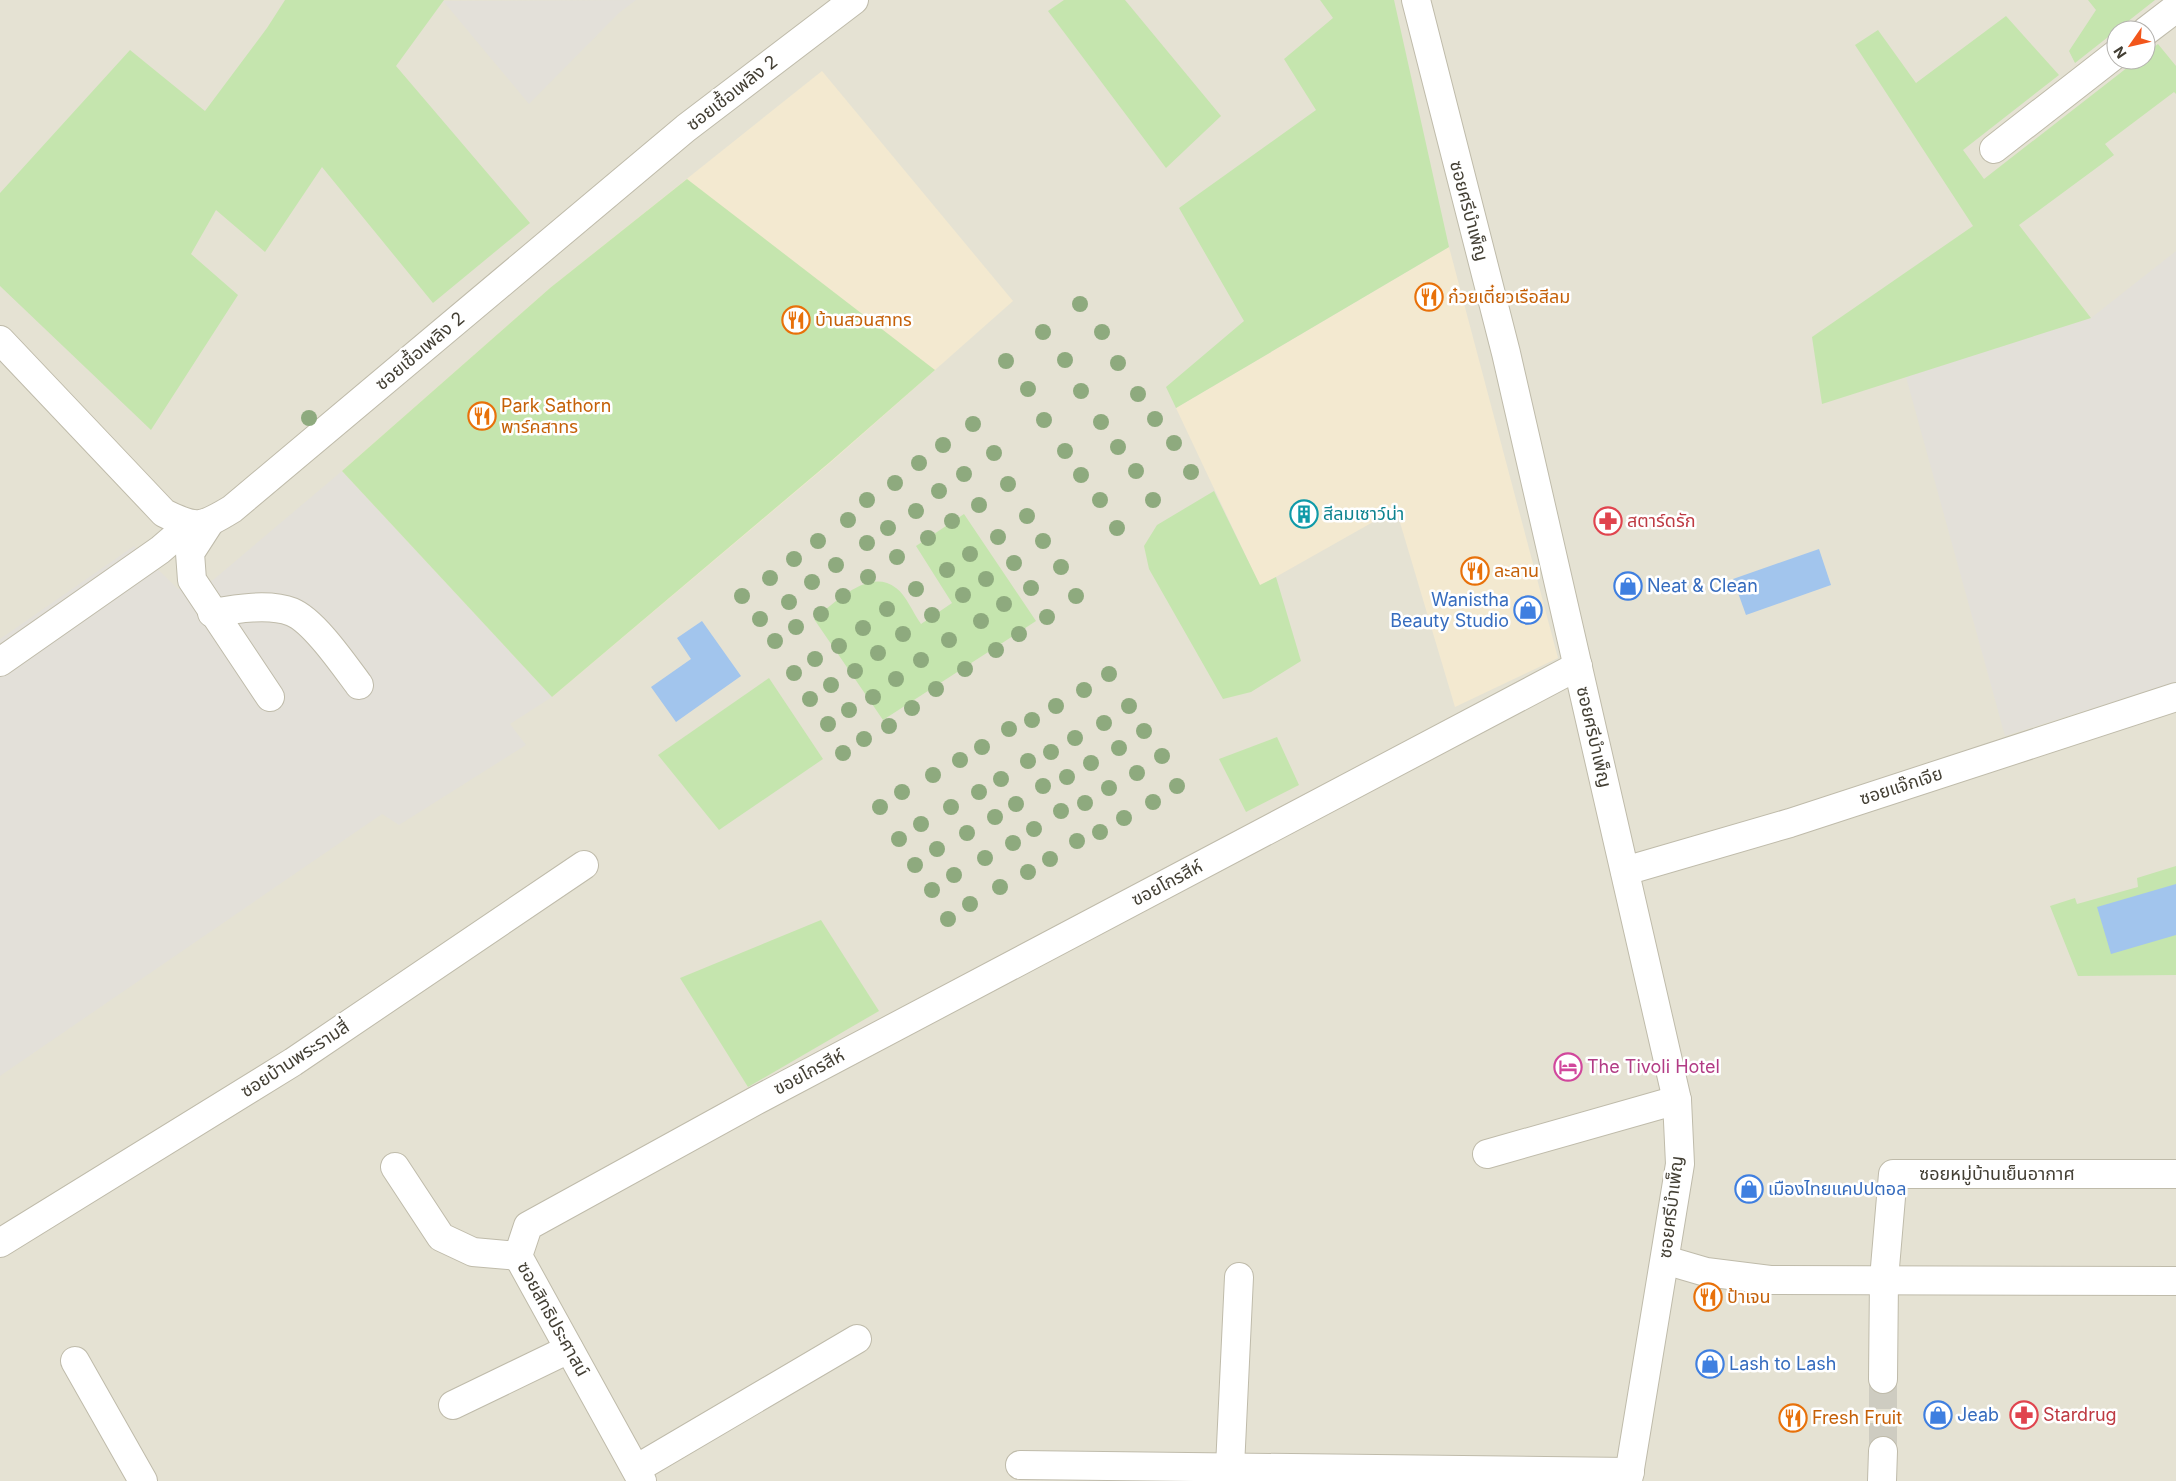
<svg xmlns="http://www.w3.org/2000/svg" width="2176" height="1481" font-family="Inter,'Noto Sans Thai',sans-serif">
<rect width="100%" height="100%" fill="#f1efe4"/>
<path fill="#e5e2d3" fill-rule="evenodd" d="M0,0H2176V1481H0ZM2116,30H2146V60H2116Z"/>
<g fill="#f3e9d0">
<polygon points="822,71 1013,301 831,462 552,697 342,471 550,288"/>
<polygon points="1449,247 1558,658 1455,707 1396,509 1260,586 1176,408"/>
</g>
<g fill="#e3e0d9">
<polygon points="636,0 619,13 529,104 443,1"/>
<polygon points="2176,251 2176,682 2005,736 1906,377 2091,318"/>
<polygon points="342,471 552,697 510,724 526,745 399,825 382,814 0,1076 0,639 134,546 178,589 213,580"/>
</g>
<g fill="#c5e5ae">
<polygon points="285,0 444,0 396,66 530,223 433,303 322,167 265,252 216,210 191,254 238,295 151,430 0,286 0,193 130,50 205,111 267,28"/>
<polygon points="1064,0 1125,0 1221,116 1166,168 1048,11"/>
<polygon points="1320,0 1394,0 1449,247 1176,408 1166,387 1244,321 1179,208 1316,110 1284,59 1333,18"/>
<polygon points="2088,0 2155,0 2075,63 2069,51 2096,10"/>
<polygon points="2006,16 2059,75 1963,150 1984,179 2137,60 2146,60 2146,53 2158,44 2176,66 2176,94 2174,92 2105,144 2114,155 2019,225 2091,318 1822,404 1812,337 1973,226 1855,45 1878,30 1916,83"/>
<polygon points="687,179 935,370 830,462 552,697 342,471 550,288"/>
<polygon points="1214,491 1260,585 1276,577 1301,661 1251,692 1223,699 1149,569 1144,546 1157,525"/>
<path d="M964,514L1036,621L883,720L814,619C835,603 869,567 896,588C906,595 913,613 921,624L952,603L916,546Z"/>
<polygon points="769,678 823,759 719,830 658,755"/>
<polygon points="1277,737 1299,785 1246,812 1219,759"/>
<polygon points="2176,866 2176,975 2078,976 2050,906 2075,898 2077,904 2138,887 2137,878"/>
<polygon points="821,920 879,1011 748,1087 680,978"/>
</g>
<g fill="#a2c5ed">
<polygon points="1819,549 1831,585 1746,615 1733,579"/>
<polygon points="702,621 741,676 676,722 651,687 691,659 677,638"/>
<polygon points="2176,884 2176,935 2111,954 2097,907"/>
</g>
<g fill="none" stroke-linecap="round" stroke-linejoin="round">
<polyline stroke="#ceccc1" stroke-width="28" stroke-dasharray="28 14" stroke-linecap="butt" points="1883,1451 1883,1379"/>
<g stroke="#bfbbaa" stroke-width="30">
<g id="minor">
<polyline points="1416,0 1506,353 1677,1100 1680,1164 1628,1481"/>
<polyline points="2146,31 2176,8"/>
<polyline points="1994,149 2116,54"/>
<path d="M0,340L164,513C196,529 201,528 232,509L686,128L854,0"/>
<polyline points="210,522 190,553 192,580 270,697"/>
<path d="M212,613C235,609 269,603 292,612C314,621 344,665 359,685"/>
<polyline points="0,662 160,550 189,525"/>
<polyline points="1625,871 1790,823 2176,697"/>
<polyline points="1487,1154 1677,1100"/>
<polyline points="395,1167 441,1237 473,1252 518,1256"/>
<polyline points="0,1243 293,1062 584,865"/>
<polyline points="1665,1260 1706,1272 1770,1280 2176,1281"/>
<polyline points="75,1361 143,1481"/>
<polyline points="1883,1379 1884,1279 1893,1174 2176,1174"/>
<polyline points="453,1405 569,1349"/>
<polyline points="1020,1465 1630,1472"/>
<polyline points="1230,1467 1239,1277"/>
<polyline points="636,1469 857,1339"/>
<polyline points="642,1481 518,1256 528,1226 757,1100 1578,666"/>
<polyline points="1882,1481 1883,1451"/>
</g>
</g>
<use href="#minor" stroke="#fff" stroke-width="28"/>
</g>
<g fill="#8eaa7e">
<circle cx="1080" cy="304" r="8"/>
<circle cx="1043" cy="332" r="8"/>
<circle cx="1102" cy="332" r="8"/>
<circle cx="1065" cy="360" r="8"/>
<circle cx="1006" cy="361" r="8"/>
<circle cx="1118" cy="363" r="8"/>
<circle cx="1028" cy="389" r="8"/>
<circle cx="1081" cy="391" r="8"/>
<circle cx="1138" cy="394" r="8"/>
<circle cx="309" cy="418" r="8"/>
<circle cx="1155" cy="419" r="8"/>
<circle cx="1044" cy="420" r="8"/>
<circle cx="1101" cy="422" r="8"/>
<circle cx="973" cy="424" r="8"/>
<circle cx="1174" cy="443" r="8"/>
<circle cx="943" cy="445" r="8"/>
<circle cx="1118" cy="447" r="8"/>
<circle cx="1065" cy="451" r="8"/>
<circle cx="994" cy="453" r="8"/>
<circle cx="919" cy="463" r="8"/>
<circle cx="1136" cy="471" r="8"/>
<circle cx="1191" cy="472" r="8"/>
<circle cx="964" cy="474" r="8"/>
<circle cx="1081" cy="475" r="8"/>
<circle cx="895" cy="483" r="8"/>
<circle cx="1008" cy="484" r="8"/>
<circle cx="939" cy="491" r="8"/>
<circle cx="867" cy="500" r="8"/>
<circle cx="1100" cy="500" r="8"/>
<circle cx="1153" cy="500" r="8"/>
<circle cx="979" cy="505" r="8"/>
<circle cx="916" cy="511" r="8"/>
<circle cx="1027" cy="516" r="8"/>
<circle cx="848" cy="520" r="8"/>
<circle cx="952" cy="521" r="8"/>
<circle cx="888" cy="528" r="8"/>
<circle cx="1117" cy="528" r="8"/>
<circle cx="998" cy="537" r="8"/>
<circle cx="928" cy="538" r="8"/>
<circle cx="818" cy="541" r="8"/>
<circle cx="1043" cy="541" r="8"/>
<circle cx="867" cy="543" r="8"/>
<circle cx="970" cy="554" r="8"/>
<circle cx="897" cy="557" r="8"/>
<circle cx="794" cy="559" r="8"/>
<circle cx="1014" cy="563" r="8"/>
<circle cx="836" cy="565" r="8"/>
<circle cx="1061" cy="567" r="8"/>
<circle cx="947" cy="570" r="8"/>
<circle cx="868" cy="577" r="8"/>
<circle cx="770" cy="578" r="8"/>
<circle cx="986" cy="579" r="8"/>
<circle cx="812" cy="582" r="8"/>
<circle cx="1031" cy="588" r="8"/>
<circle cx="916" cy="589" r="8"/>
<circle cx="963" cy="595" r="8"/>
<circle cx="742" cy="596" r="8"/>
<circle cx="843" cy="596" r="8"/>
<circle cx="1076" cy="596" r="8"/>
<circle cx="789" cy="602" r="8"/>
<circle cx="1004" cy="604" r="8"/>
<circle cx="887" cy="609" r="8"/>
<circle cx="821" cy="614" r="8"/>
<circle cx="932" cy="615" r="8"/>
<circle cx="1047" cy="617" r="8"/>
<circle cx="760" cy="619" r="8"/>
<circle cx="981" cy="621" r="8"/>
<circle cx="796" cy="627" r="8"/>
<circle cx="863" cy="628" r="8"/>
<circle cx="903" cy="634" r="8"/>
<circle cx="1019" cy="634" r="8"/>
<circle cx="949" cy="640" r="8"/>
<circle cx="775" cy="641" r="8"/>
<circle cx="839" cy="646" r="8"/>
<circle cx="996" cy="650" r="8"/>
<circle cx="878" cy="653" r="8"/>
<circle cx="815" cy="659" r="8"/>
<circle cx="921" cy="660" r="8"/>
<circle cx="965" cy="669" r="8"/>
<circle cx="855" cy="671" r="8"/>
<circle cx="794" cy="673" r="8"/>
<circle cx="1109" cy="674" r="8"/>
<circle cx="896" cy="679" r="8"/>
<circle cx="831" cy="685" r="8"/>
<circle cx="936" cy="689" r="8"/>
<circle cx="1084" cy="690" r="8"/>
<circle cx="873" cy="697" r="8"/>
<circle cx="810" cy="699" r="8"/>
<circle cx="1056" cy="706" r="8"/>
<circle cx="1129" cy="706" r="8"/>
<circle cx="912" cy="708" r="8"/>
<circle cx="849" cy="710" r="8"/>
<circle cx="1032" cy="720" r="8"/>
<circle cx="1104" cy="723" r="8"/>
<circle cx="828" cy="724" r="8"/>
<circle cx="889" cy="726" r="8"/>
<circle cx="1009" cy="729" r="8"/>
<circle cx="1144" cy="731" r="8"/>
<circle cx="1075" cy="738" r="8"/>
<circle cx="864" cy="739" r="8"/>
<circle cx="982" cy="747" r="8"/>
<circle cx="1119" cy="748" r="8"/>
<circle cx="1051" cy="752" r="8"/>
<circle cx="843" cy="753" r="8"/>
<circle cx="1162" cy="756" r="8"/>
<circle cx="960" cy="760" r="8"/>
<circle cx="1028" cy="761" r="8"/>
<circle cx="1091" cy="763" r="8"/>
<circle cx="1137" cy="773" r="8"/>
<circle cx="933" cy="775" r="8"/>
<circle cx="1067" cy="777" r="8"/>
<circle cx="1001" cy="779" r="8"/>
<circle cx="1043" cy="786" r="8"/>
<circle cx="1177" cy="786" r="8"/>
<circle cx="1109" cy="788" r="8"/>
<circle cx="902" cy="792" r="8"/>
<circle cx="979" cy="792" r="8"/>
<circle cx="1153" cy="802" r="8"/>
<circle cx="1085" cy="803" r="8"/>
<circle cx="1016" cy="804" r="8"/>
<circle cx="880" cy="807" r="8"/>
<circle cx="951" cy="807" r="8"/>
<circle cx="1061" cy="811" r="8"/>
<circle cx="995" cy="817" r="8"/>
<circle cx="1124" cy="818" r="8"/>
<circle cx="921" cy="824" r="8"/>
<circle cx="1034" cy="829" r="8"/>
<circle cx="1100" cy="832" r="8"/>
<circle cx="967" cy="833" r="8"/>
<circle cx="899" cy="839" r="8"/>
<circle cx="1077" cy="841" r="8"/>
<circle cx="1013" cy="843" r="8"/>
<circle cx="937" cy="849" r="8"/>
<circle cx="985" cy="858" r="8"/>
<circle cx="1050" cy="859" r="8"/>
<circle cx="915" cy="865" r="8"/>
<circle cx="1028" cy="872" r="8"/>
<circle cx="954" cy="875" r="8"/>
<circle cx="1000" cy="887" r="8"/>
<circle cx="932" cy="890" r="8"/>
<circle cx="970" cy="904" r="8"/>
<circle cx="948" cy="919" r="8"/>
</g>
<defs>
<g id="restaurant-ring" transform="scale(1.4375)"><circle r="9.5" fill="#fff" stroke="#e8710a" stroke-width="1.5"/><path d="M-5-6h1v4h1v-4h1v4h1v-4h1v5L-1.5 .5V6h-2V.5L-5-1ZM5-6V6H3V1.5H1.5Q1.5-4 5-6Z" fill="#e8710a"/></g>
<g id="building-ring" transform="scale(1.4375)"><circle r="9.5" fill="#fff" stroke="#0f9aa8" stroke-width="1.5"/><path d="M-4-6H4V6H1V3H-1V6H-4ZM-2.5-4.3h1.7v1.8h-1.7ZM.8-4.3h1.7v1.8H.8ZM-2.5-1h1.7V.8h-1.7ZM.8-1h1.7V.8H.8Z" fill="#0f9aa8"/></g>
<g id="pharmacy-ring" transform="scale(1.4375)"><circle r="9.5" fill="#fff" stroke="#e0444e" stroke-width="1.5"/><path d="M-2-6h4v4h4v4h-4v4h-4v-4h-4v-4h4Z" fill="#e0444e"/></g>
<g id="shop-ring" transform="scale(1.4375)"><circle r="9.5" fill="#fff" stroke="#3f7fe0" stroke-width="1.5"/><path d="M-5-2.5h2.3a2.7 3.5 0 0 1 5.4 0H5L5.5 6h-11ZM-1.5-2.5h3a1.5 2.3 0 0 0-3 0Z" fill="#3f7fe0"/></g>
<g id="hotel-ring" transform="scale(1.4375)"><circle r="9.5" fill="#fff" stroke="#d1479c" stroke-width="1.5"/><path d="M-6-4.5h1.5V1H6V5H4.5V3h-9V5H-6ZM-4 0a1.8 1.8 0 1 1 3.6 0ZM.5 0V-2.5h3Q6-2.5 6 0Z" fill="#d1479c"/></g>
</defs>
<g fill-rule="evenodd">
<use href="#restaurant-ring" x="1429" y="297"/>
<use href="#restaurant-ring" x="796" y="320"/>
<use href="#restaurant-ring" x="482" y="416"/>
<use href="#building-ring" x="1304" y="514"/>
<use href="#pharmacy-ring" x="1608" y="521"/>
<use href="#restaurant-ring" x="1475" y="571"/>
<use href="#shop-ring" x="1628" y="586"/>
<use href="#shop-ring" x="1528" y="610"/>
<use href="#hotel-ring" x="1568" y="1067"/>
<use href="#shop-ring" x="1749" y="1189"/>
<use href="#restaurant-ring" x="1708" y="1297"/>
<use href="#shop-ring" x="1710" y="1364"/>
<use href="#shop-ring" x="1938" y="1415"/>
<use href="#pharmacy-ring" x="2024" y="1415"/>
<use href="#restaurant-ring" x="1793" y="1418"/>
</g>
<g text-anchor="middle" stroke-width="5" stroke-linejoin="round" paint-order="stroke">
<g font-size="18" fill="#433f34" stroke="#fff">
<text transform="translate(732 93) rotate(-38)" y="6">ซอยเชื้อเพลิง 2</text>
<text transform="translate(1469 211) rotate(75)" y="6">ซอยศรีบำเพ็ญ</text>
<text transform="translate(420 351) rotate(-40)" y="6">ซอยเชื้อเพลิง 2</text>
<text transform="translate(1594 737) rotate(77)" y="6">ซอยศรีบำเพ็ญ</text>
<text transform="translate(1901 786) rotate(-18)" y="6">ซอยแจ๊กเจีย</text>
<text transform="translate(1167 883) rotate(-28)" y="6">ฃอยโกรสีห์</text>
<text transform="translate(295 1059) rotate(-33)" y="6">ซอยบ้านพระรามสี่</text>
<text transform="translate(809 1072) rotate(-28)" y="6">ฃอยโกรสีห์</text>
<text x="1997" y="1180">ซอยหมู่บ้านเย็นอากาศ</text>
<text transform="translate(1671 1207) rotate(-83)" y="6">ซอยศรีบำเพ็ญ</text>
<text transform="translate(553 1319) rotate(61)" y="6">ซอยสิทธิประศาสน์</text>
</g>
<g font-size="18" fill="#c56008" stroke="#fff" text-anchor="start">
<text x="1448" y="303">ก๋วยเตี๋ยวเรือสีลม</text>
<text x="815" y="326">บ้านสวนสาทร</text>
<text x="501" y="412">Park Sathorn<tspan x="501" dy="21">พาร์คสาทร</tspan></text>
<text x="1494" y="577">ละลาน</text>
<text x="1727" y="1303">ป้าเจน</text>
<text x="1812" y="1424">Fresh Fruit</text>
</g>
<g font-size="18" fill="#0d838f" stroke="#fff" text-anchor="start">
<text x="1323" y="520">สีลมเซาว์น่า</text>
</g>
<g font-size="18" fill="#be3a42" stroke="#fff" text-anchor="start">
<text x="1627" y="527">สตาร์ดรัก</text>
<text x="2043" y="1421">Stardrug</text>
</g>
<g font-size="18" fill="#366cbe" stroke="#fff" text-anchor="start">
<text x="1647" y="592">Neat &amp; Clean</text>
<text x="1509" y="606" text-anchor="end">Wanistha<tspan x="1509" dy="21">Beauty Studio</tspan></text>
<text x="1768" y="1195">เมืองไทยแคปปตอล</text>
<text x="1729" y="1370">Lash to Lash</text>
<text x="1957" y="1421">Jeab</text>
</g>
<g font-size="18" fill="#b23c85" stroke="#fff" text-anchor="start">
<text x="1587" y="1073">The Tivoli Hotel</text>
</g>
</g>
<g transform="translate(2131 45) rotate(236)"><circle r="24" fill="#ffffff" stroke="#b4b2ae"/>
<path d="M0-4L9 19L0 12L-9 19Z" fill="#f2561b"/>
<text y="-8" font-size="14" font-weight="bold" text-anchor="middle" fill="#433f34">N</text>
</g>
</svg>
